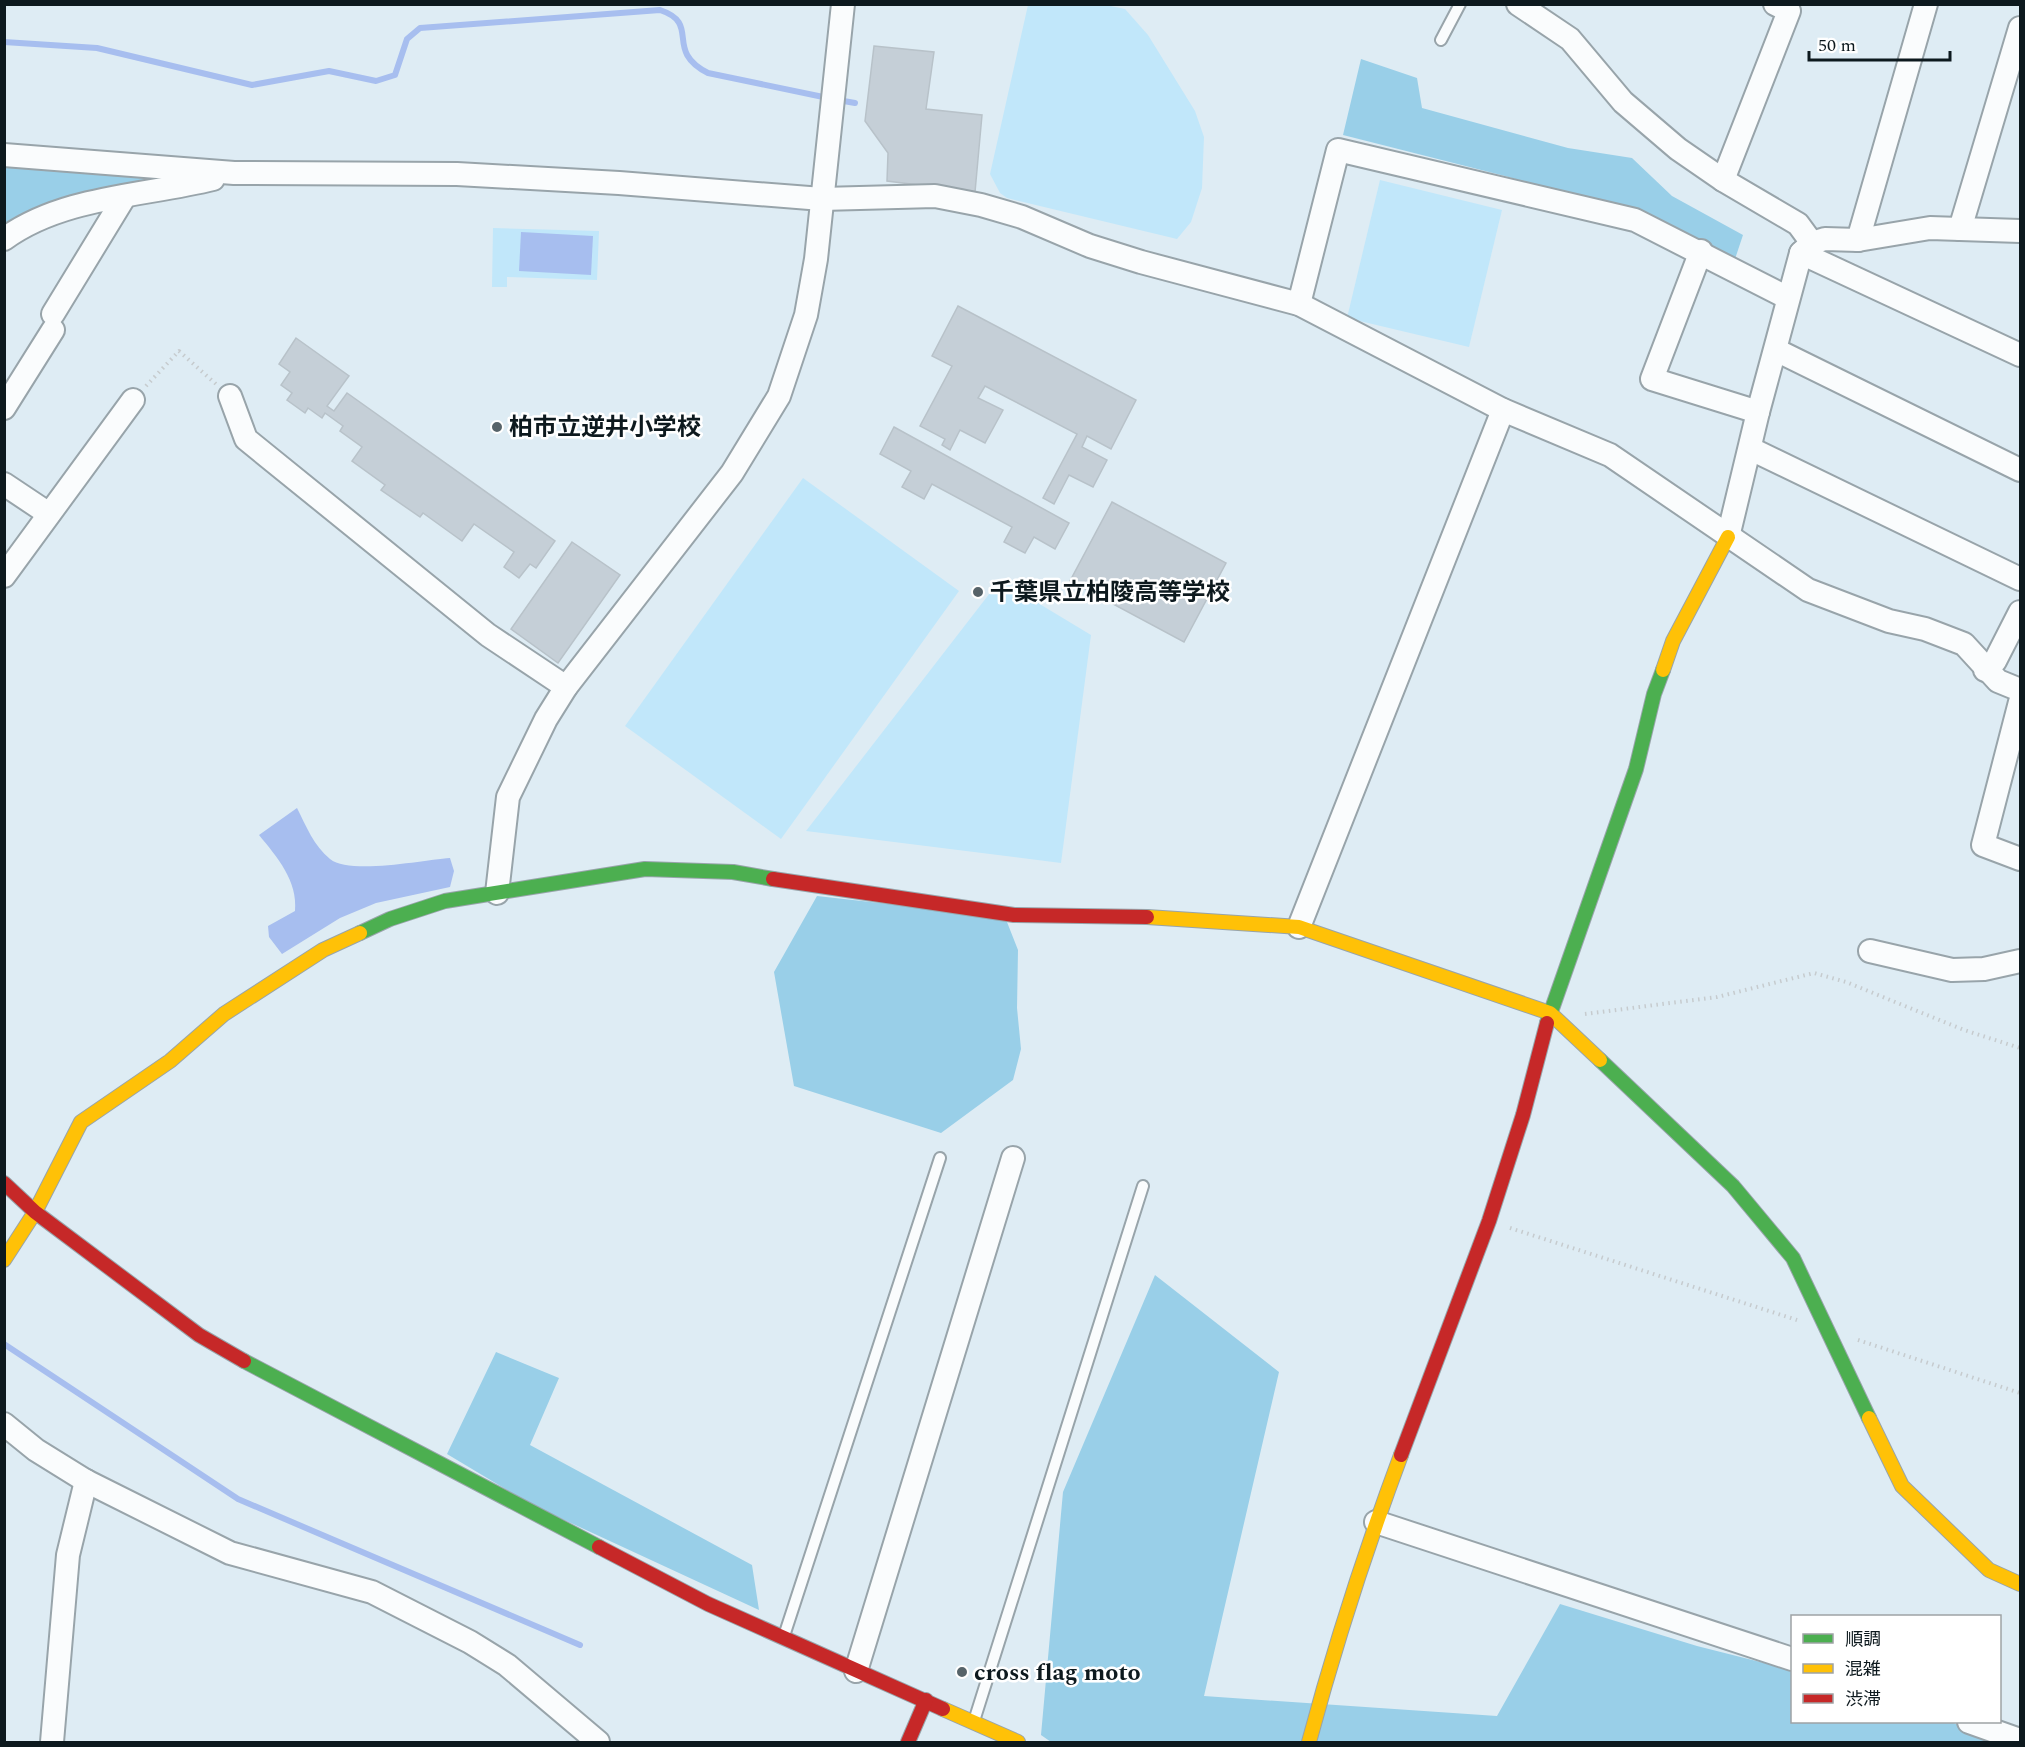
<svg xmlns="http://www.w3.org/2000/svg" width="2025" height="1747" font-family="Spectral,'Noto Sans JP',serif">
<rect width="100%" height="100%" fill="#deecf4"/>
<g fill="#c1e7fa">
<polygon points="1106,5 1125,9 1148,35 1195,111 1204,137 1202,188 1191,222 1177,239 1007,198 1000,193 990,174 1028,5"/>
<polygon points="1380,180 1502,210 1469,347 1347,318"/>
<polygon points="493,228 599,231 597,280 507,277 507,287 492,287"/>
<polygon points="803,478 959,591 781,839 625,726"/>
<polygon points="1000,580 1091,635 1061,863 806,831"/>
</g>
<g fill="#99cfe8">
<polygon points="1361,59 1417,78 1422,108 1568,148 1632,158 1672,196 1743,235 1735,259 1633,212 1505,176 1343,135"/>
<polygon points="5,166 187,177 5,232"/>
<polygon points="817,896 1005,917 1018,950 1017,1008 1021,1049 1013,1080 941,1133 794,1086 774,972"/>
<polygon points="1155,1275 1279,1372 1204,1696 1497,1716 1560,1604 1697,1646 1792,1670 1792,1722 1950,1722 2009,1742 1051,1742 1041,1735 1063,1492"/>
<polygon points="496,1352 559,1378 530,1445 752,1565 759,1610 532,1505 447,1454"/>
</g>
<g fill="#a7beef">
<polygon points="521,232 593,236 591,275 519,271"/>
<path d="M297,808C306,826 314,846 330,859C350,875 423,860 450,858L454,871L450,887L376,903L340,918L282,954L269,937L268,926L295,911C298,881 277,857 259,835Z"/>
</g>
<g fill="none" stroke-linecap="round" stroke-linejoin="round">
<g stroke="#a7beef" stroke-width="6">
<path d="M4,42L97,48L252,85L329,71L376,81L395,75L407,39L420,28L660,10C702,24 663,50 708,73L828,98"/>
<polyline points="838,100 855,103"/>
<polyline points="4,1344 238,1499 580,1645"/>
</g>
</g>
<g fill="#c5cfd7" stroke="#b8c2c9" stroke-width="1.5">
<polygon points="874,46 934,52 926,109 982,115 975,192 887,181 888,153 865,121"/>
<polygon points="958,306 1136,400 1111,449 1087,436 1082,447 1107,460 1093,487 1069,475 1054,504 1043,498 1077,434 985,386 978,398 1003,410 985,443 960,430 950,450 942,445 945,439 920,426 952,366 932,356"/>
<polygon points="296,338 349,376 327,406 334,411 347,393 555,541 536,568 530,564 519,578 504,567 514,552 474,524 462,541 423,513 420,517 381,490 385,485 352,461 362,447 340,431 343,426 325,413 322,418 308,408 305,413 287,400 292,393 281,385 290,372 279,364"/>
<polygon points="894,427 1069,523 1055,549 1034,537 1025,553 1004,542 1012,527 932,484 924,499 902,487 911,471 880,454"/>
<polygon points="1112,502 1226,563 1184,642 1070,581"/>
<polygon points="572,542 620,575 558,663 511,629"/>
</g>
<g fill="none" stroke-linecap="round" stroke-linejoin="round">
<g stroke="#98a4aa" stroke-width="14">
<g id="lane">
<polyline points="1441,40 1460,4"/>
<polyline points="784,1636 940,1158"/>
<polyline points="974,1721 1143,1186"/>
</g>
</g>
<g stroke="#98a4aa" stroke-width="26">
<g id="street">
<polyline points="1518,4 1570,39 1623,102 1678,149 1723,180 1798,224 1812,243"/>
<polyline points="4,155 234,173 457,174 619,183 822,199 935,196 981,205 1022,217 1090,246 1141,262 1299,304 1503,410 1610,455 1808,590 1889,621 1925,629 1964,644 1998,681 2020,690"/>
<polyline points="1723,180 1789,11 1775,4"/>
<polyline points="1960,229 2020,28"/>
<path d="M4,239C63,196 145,196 213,179"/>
<polyline points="1858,240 1926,4"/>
<polyline points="1701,251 1652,379 1758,412"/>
<polyline points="1801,253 2020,355"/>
<polyline points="1299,304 1338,150 1635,220 1788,298"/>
<polyline points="53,314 125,196"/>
<polyline points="1776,350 2020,470"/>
<polyline points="230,396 246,439 488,635 566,687"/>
<polyline points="4,408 53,330"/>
<polyline points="1751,449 2020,579"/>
<polyline points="4,484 49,514"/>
<polyline points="1728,537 1758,412 1801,253 1812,243 1825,239 1858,240 1930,228 2020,231"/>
<polyline points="4,576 133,400"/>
<polyline points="1985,670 1995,661 2020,612"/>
<polyline points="2020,702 1983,845 2020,859"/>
<polyline points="497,893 508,797 546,719 566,687 732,473 779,396 806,315 816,259 843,4"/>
<polyline points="1299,927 1503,410"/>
<polyline points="1870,951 1952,970 1984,969 2020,961"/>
<polyline points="4,1424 36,1450 86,1481 230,1553 372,1592 470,1642 507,1665 598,1742"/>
<polyline points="1376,1522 1792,1659"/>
<polyline points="856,1671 1013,1158"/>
<polyline points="1969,1722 2020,1740"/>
<polyline points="52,1742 68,1555 86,1481"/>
</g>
</g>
<g stroke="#98a4aa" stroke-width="16">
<g id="fast">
<polyline points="360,933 390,919 445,901 645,869 733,872 773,879"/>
<polyline points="1547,1023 1636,769 1654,694 1663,670"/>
<polyline points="1600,1060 1733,1186 1793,1258 1869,1418"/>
<polyline points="244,1361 599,1547"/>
</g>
</g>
<g stroke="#98a4aa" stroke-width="16">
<g id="slow">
<polyline points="1663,670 1673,641 1728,537"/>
<polyline points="1147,917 1299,927 1550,1013 1600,1060"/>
<polyline points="4,1260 35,1212 81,1122 170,1061 224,1014 323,950 360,933"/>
<polyline points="1869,1418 1902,1486 1989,1570 2020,1584"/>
<polyline points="943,1709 1018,1742"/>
<path d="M1309,1742C1335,1645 1366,1549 1401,1455"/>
</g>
</g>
<g stroke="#98a4aa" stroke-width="16">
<g id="jam">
<polyline points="773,879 1014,915 1147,917"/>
<polyline points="4,1183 35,1212 199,1335 244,1361"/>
<polyline points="1401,1455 1489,1221 1523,1115 1547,1023"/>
<polyline points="599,1547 708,1604 943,1709"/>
<polyline points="908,1742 926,1700"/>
</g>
</g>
<g stroke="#c6cbce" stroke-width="4" stroke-dasharray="1.5 4.5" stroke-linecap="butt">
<polyline points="146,386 179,351 216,384"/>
<polyline points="1585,1014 1717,997 1814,973 1846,982 1964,1030 2020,1048"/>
<polyline points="1510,1228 1797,1320"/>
<polyline points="1858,1340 2020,1393"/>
</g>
<use href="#lane" stroke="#fafcfd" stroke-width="10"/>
<use href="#street" stroke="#fafcfd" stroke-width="22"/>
<use href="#fast" stroke="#4caf50" stroke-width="14"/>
<use href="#slow" stroke="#ffc107" stroke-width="14"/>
<use href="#jam" stroke="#c62828" stroke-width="14"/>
</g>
<g fill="#566369" stroke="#fff" stroke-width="2">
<circle cx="497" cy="427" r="6"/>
<circle cx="978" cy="592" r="6"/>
<circle cx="962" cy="1672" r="6"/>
</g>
<g text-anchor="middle" stroke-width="5" stroke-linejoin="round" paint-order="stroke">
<g font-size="24" font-weight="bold" fill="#0d191e" stroke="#fff" text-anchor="start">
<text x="509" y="435">柏市立逆井小学校</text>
<text x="990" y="600">千葉県立柏陵高等学校</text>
<text x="974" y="1680">cross flag moto</text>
</g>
</g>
<rect width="2025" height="1747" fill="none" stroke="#0d191e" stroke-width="12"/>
<rect x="1791" y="1615" width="210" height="108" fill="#ffffff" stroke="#9ea3a5" stroke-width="1.5"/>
<rect x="1803" y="1634" width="30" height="9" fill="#4caf50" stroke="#9ea3a5" stroke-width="1.5"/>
<text x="1845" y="1645" font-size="18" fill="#0d191e">順調</text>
<rect x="1803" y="1664" width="30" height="9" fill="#ffc107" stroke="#9ea3a5" stroke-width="1.5"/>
<text x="1845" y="1675" font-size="18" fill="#0d191e">混雑</text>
<rect x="1803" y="1694" width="30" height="9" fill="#c62828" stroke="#9ea3a5" stroke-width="1.5"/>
<text x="1845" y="1705" font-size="18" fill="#0d191e">渋滞</text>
<path d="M1809 51v9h141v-9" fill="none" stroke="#0d191e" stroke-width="3"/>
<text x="1818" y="51" font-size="18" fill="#0d191e" stroke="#ffffff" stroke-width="4.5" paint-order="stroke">50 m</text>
</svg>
